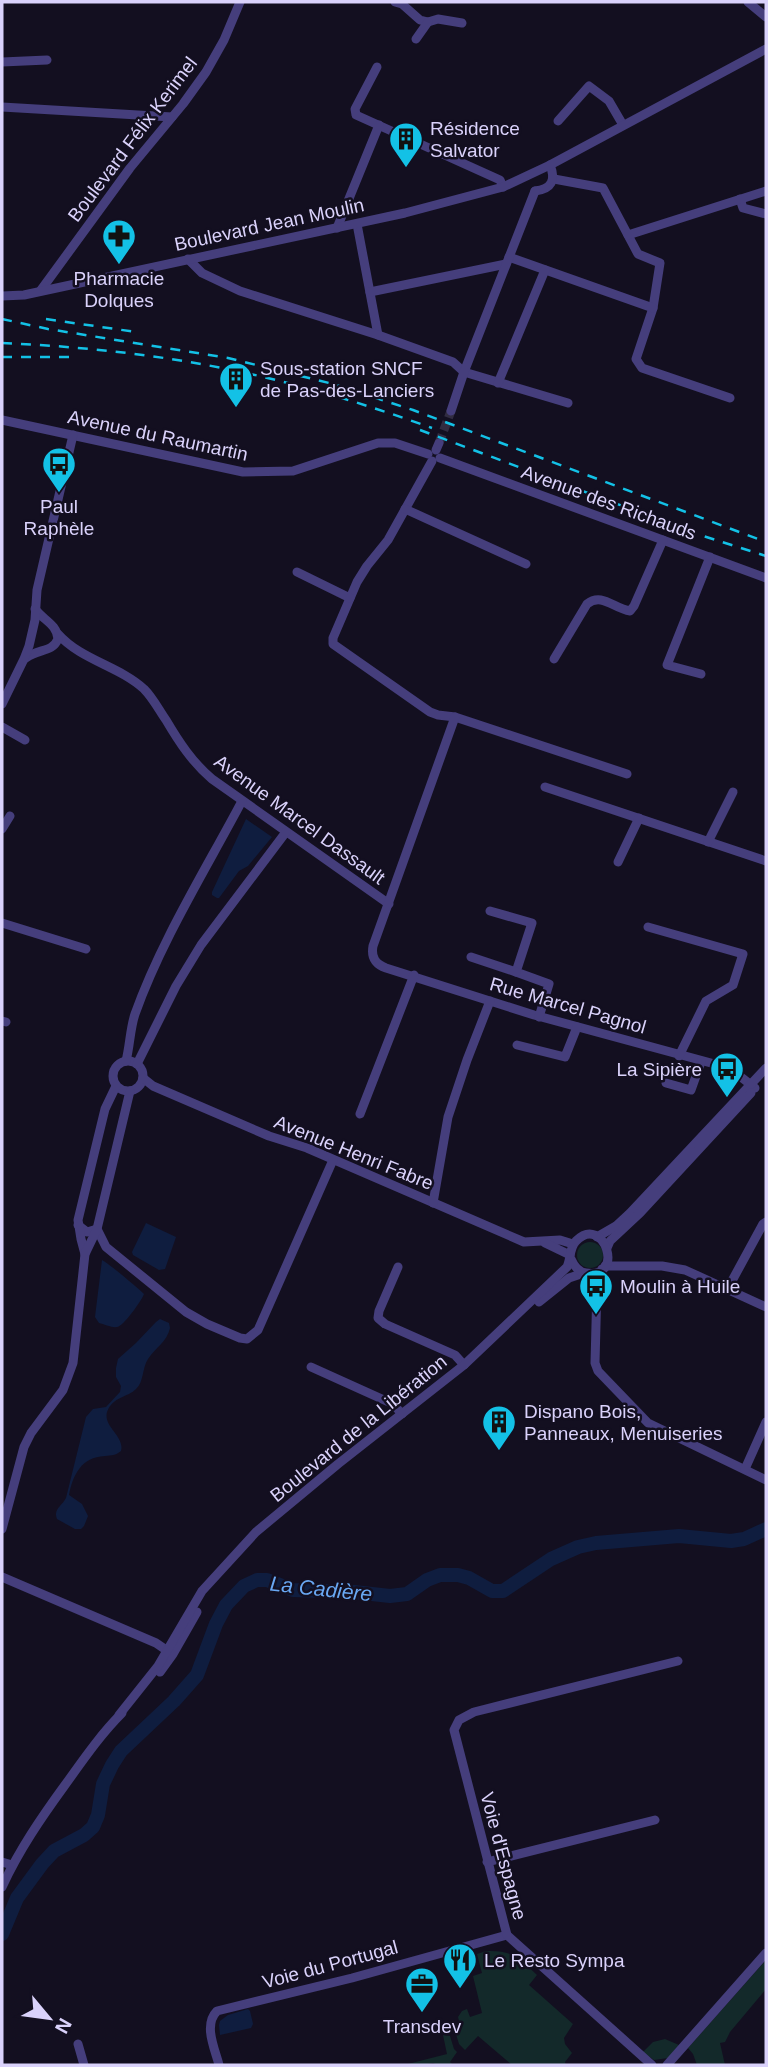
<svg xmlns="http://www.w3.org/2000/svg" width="768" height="2067" font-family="Helvetica,sans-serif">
<rect width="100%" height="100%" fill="#130f20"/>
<g fill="#13292a">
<circle cx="590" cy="1255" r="13"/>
<path d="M486,1951C513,1950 519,1958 537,1975L529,1985L573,2024L564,2038L565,2044L572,2053L565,2062L566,2065H512L478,2036L465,2050L459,2044L455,2031L461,2029L458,2017L462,2011L467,2009L470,2017L482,2013L473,1976L482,1973L477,1954Z"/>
<polygon points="766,1960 766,1989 730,2032 725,2042 720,2043 725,2065 697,2065 693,2054 688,2048"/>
<polygon points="443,2035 450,2036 454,2049 457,2052 450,2062 453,2065 438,2065 433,2063 423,2065 404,2065 447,2054"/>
<polygon points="665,2039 679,2045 668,2058 654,2060 643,2052 653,2042"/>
</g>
<g fill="#0f1d3f">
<polygon points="246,819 272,837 248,866 239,871 219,898 217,898 212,895 212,892"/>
<polygon points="146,1223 176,1237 165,1269 159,1270 133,1255 132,1252"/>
<path d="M102,1260C108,1263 138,1288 144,1294C142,1300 123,1327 117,1327C112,1328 104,1324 99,1323L95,1317Z"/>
<path d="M160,1319L169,1323L170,1328C167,1342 156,1347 148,1359C142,1368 144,1382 136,1389C127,1398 113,1396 107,1412C103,1427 125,1436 121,1451C115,1456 112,1455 105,1456C81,1457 73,1475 69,1495L82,1504L88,1516L84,1526L81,1529H75L57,1519C53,1509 62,1506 66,1498L86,1417L93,1409L106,1407L120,1392L121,1386L116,1377V1368L118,1359L136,1343L156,1322Z"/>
<polygon points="248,2009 250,2011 253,2024 251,2028 220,2035 219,2025 220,2021 228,2015"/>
</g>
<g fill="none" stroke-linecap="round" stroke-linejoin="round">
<polyline stroke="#0f1d3f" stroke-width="14" points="2,1934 17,1898 42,1864 54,1851 84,1835 93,1827 98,1815 103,1784 112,1765 121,1751 174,1701 197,1675 216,1624 226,1605 244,1586 257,1580 267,1580 293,1590 354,1592 390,1596 407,1594 427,1580 440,1575 458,1575 469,1578 492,1591 503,1591 551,1559 578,1547 596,1543 679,1536 731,1541 744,1539 766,1529"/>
<polyline stroke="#312c41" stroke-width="9" stroke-dasharray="9 4.5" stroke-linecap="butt" points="439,443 451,411"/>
<g stroke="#453e7c" stroke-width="9">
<polyline points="395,2 402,4 420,20 428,22 438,19 462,23"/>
<polyline points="748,2 766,17"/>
<polyline points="416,39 428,22"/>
<polyline points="2,62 47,60"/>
<polyline points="377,67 355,109 356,115 500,180 503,187"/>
<polyline points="2,107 172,117"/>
<polyline points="558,121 589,86 609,101 623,125"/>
<polyline points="554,179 603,188 638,254 660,263 653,308 636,359 642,368 730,398"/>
<path d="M535,191C552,189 556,180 550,165"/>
<polyline points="740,199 743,208 766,214"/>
<polyline points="357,224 378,335"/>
<polyline points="337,228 379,125"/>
<polyline points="628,235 766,191"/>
<polyline points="509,257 653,308"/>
<polyline points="188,259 202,273 240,291 378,335 453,362 464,372 568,403"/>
<polyline points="41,290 130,168 183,104 206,72 224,40 240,2"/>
<polyline points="370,292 506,264"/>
<polyline points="2,296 24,295 405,213 503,187 550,165 766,49"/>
<polyline points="498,383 545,270"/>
<polyline points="451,411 464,372 535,191"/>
<polyline points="2,420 243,472 293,471 378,443 395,443 428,454"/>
<polyline points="436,450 439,443"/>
<polyline points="440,458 766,578"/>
<polyline points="432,461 388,540 367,566 357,582 333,638 333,644 430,712 438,715 455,717 627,774"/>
<polyline points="405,509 526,564"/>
<polyline points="297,572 350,598"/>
<path d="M58,634C81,660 119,666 144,689C153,698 159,710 166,720C179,742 192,762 212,779L389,904"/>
<path d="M26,658C39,648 52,653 58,639C57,624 43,620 35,609"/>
<path d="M554,659L587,604C602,592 614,609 630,611L634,606L663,540"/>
<polyline points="701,674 667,665 710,557"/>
<polyline points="2,704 24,659 29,646 35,620 37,590 73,435"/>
<path d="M455,717L373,946C371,957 375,964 386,968L534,1015L722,1066L732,1070L755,1088"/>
<polyline points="2,727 25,740"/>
<polyline points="545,787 766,861"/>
<polyline points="2,829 10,816"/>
<polyline points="708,842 733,792"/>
<polyline points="618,862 639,818"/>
<polyline points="490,911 532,923 516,972 549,984 539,1017"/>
<polyline points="2,923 86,949"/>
<polyline points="648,927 743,954 733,985 706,1001 679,1056"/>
<polyline points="471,957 516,972"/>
<polyline points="2,1021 6,1022"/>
<polyline points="517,1045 565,1057 577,1027"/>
<circle cx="128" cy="1076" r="15"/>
<path d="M126,1061C130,1045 130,1029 135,1014C161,941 206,869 242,801"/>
<polyline points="137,1064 176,986 201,945 286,832"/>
<polyline points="143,1078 153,1086 269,1136 307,1148 524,1242 560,1240 573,1244"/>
<polyline points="666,1083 691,1090 701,1062"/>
<polyline points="360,1114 414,975"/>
<polyline points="433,1203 448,1117 467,1060 490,1001"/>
<polyline points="78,1225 87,1232 97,1229 106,1247 186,1312 207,1324 240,1338 247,1339 258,1330 333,1160"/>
<polyline points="597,1237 616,1226 630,1213 766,1068"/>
<polyline points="545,1243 570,1255"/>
<polyline points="607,1248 610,1241 640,1213 751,1093"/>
<polyline points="85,1254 81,1239 78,1220 105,1109 116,1086"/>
<polyline points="605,1266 662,1266 685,1270 766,1307"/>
<polyline points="398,1267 379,1311 378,1318 385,1324 455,1355 464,1365"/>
<polyline points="602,1269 597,1286 595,1363 598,1371 648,1423 766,1480"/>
<polyline points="727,1290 763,1224 766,1222"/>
<polyline points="539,1302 569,1278 584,1273"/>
<polyline points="311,1367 393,1404 402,1414"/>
<polyline points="745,1469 766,1422"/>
<polyline points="2,1529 24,1447 31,1433 63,1390 73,1363 85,1254 97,1229 130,1091"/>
<polyline points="2,1577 156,1643 172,1654"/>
<polyline points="160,1672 173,1654 197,1612"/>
<path d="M119,1715L158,1666L202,1591L256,1532L338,1464L464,1365L567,1267C571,1259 569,1248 576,1241C604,1213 626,1280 586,1273C578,1272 574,1266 571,1259"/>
<polyline points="2,1862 12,1865"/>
<polyline points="487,1862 655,1820"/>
<path d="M2,1887C19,1850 41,1818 65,1785C83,1760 100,1735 122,1713"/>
<polyline points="78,2044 84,2065"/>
<path d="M219,2065C215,2049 203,2025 217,2011L352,1978L507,1935"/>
<polyline points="652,2065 507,1935 454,1730 459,1720 474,1712 678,1661"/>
<polyline points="667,2065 766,1953"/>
</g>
<g stroke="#13c1e6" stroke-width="2.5" stroke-dasharray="10 9" stroke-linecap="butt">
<polyline points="2,319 48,329 228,358 333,384 413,410 766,542"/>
<polyline points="46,319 136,332"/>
<path d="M2,343C95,347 189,358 280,381C332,394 382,410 432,428"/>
<polyline points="2,357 72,357"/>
<polyline points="420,430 700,535 766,556"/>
</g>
</g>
<defs>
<g id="building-pin" transform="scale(1.75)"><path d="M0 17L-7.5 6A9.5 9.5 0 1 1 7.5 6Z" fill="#13c1e6" stroke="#130f20"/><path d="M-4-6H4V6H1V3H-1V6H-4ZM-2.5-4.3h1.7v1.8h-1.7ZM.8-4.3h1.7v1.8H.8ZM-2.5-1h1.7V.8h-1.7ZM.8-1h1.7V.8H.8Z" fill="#111"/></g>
<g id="pharmacy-pin" transform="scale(1.75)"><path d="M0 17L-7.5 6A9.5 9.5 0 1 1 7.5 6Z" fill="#13c1e6" stroke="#130f20"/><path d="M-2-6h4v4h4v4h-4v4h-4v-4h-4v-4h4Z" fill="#111"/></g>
<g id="bus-pin" transform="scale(1.75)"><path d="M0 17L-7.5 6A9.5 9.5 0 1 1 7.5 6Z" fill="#13c1e6" stroke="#130f20"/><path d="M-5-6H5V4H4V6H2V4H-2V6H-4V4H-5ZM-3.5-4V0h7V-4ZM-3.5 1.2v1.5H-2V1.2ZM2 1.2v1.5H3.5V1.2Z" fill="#111"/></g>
<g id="restaurant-pin" transform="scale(1.75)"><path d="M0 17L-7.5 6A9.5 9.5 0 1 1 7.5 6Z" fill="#13c1e6" stroke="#130f20"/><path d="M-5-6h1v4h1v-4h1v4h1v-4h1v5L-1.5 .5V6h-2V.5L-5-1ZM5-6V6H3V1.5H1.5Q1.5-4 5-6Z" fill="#111"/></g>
<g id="office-pin" transform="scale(1.75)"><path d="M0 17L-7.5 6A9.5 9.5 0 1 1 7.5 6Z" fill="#13c1e6" stroke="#130f20"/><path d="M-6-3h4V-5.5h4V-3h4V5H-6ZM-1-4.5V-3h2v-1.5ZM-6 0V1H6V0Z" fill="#111"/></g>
</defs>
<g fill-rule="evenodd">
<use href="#building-pin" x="406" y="139"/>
<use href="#pharmacy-pin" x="119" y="236"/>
<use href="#building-pin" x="236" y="379"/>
<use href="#bus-pin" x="59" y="464"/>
<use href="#bus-pin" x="727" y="1069"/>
<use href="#bus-pin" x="596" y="1286"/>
<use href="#building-pin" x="499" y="1422"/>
<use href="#restaurant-pin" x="460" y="1960"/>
<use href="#office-pin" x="422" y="1984"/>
</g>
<g text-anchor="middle" stroke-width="5" stroke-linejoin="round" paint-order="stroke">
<g font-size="19" fill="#dad2fb" stroke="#130f20" text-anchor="start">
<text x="430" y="135">Résidence<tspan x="430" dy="22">Salvator</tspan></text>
<text x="119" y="285" text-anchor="middle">Pharmacie<tspan x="119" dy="22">Dolques</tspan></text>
<text x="260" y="375">Sous-station SNCF<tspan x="260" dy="22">de Pas-des-Lanciers</tspan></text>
<text x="59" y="513" text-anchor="middle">Paul<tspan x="59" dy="22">Raphèle</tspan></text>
<text x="702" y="1076" text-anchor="end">La Sipière</text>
<text x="620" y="1293">Moulin à Huile</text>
<text x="524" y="1418">Dispano Bois,<tspan x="524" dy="22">Panneaux, Menuiseries</tspan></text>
<text x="484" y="1967">Le Resto Sympa</text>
<text x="422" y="2033" text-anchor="middle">Transdev</text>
</g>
<g font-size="19" fill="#dad2fb" stroke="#130f20">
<text transform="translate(132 139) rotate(-53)" y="7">Boulevard Félix Kerimel</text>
<text transform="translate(269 224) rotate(-12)" y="7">Boulevard Jean Moulin</text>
<text transform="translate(158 435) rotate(12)" y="7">Avenue du Raumartin</text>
<text transform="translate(609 502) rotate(20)" y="7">Avenue des Richauds</text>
<text transform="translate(300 819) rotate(36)" y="7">Avenue Marcel Dassault</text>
<text transform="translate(568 1005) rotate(16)" y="7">Rue Marcel Pagnol</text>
<text transform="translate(354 1152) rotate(22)" y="7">Avenue Henri Fabre</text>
<text transform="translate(358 1428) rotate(-39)" y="7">Boulevard de la Libération</text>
<text transform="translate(504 1856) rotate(75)" y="7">Voie d'Espagne</text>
<text transform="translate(330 1964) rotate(-15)" y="7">Voie du Portugal</text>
</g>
<g font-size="21" font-style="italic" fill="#69a8f3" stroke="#130f20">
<text transform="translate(321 1589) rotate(6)" y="7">La Cadière</text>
</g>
</g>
<rect width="768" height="2067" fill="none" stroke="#dad2fb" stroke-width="7"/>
<g transform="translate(49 2018) rotate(119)" stroke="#130f20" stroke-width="5" paint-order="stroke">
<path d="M0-5L12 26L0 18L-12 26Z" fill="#dad2fb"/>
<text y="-10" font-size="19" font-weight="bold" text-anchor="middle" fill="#dad2fb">N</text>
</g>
</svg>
